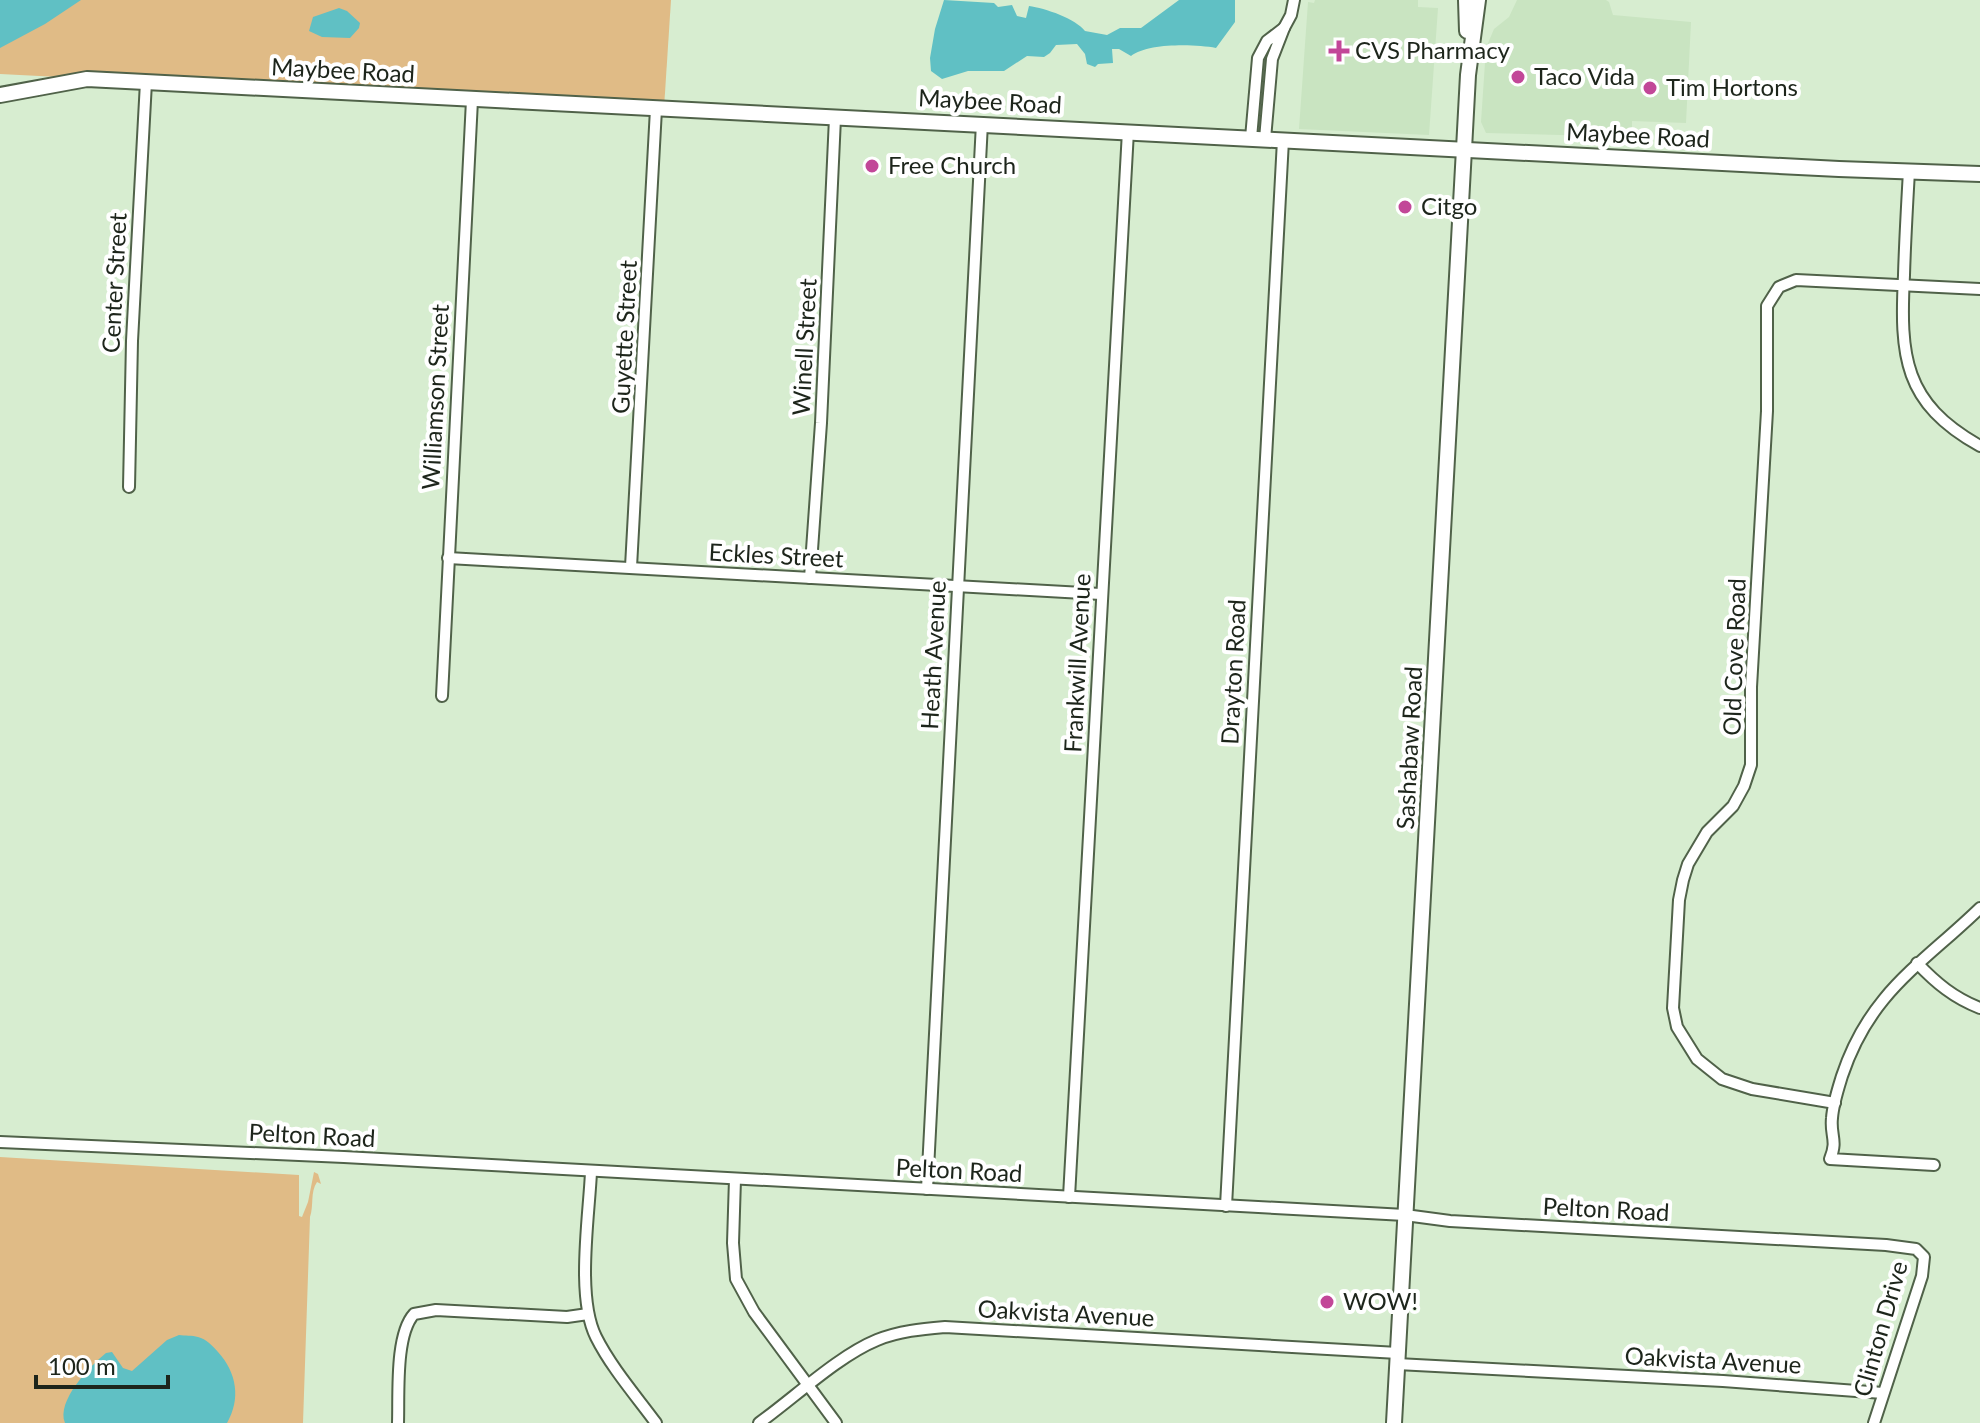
<svg xmlns="http://www.w3.org/2000/svg" width="1980" height="1423" font-family="Lato,sans-serif">
<rect width="100%" height="100%" fill="#d7edd0"/>
<g fill="#c9e4c1">
<polygon points="1315,0 1418,0 1418,7 1438,8 1429,135 1299,129 1308,2 1314,3"/>
<polygon points="1517,0 1606,0 1609,2 1613,15 1691,22 1686,123 1632,121 1632,137 1486,133 1481,122 1486,48 1494,29 1509,17"/>
</g>
<g fill="#e0bb86">
<polygon points="0,0 671,0 664,108 0,74"/>
<path d="M0,1157L299,1175V1216L302,1217L308,1202L314,1172L318,1174L321,1184L317,1182C310,1192 314,1206 310,1217L303,1423H0Z"/>
</g>
<g fill="#60c0c4">
<polygon points="0,0 81,0 45,24 0,48"/>
<path d="M944,0L994,3L998,7L1012,5L1017,16L1026,18L1029,6C1045,8 1076,19 1085,31L1107,35L1120,28H1141L1179,0H1235V22L1216,48C1194,44 1148,43 1131,56L1119,49H1112L1113,63L1098,64L1095,67L1087,64L1085,54L1077,44L1056,45L1050,53L1044,57L1027,56L1004,71H968L942,79L931,71L930,58L935,29Z"/>
<polygon points="339,8 347,11 360,23 359,28 350,38 322,37 309,31 313,17"/>
<path d="M179,1335C185,1336 192,1335 198,1337C206,1339 213,1346 218,1352C237,1373 241,1399 227,1423H65C56,1401 90,1366 106,1353L112,1352L123,1368L132,1371L167,1340Z"/>
</g>
<g fill="none" stroke-linecap="round" stroke-linejoin="round">
<g stroke="#506249" stroke-width="14">
<g id="minor">
<polyline points="1284,28 1291,15 1294,0"/>
<polyline points="1251,138 1258,58 1267,41 1284,28 1272,59 1265,139"/>
<path d="M1909,171C1907,206 1905,240 1904,275C1900,356 1903,403 1980,446"/>
<polyline points="129,487 132,341 146,82"/>
<polyline points="448,558 1101,594"/>
<polyline points="631,567 656,109"/>
<polyline points="810,578 821,423 835,118"/>
<polyline points="442,696 472,100"/>
<path d="M1917,963C1936,983 1954,998 1980,1008"/>
<polyline points="1835,1103 1752,1089 1722,1079 1697,1059 1677,1027 1673,1008 1679,900 1683,880 1688,864 1707,832 1733,806 1744,786 1751,765 1751,687 1767,411 1767,306 1779,287 1796,280 1980,289"/>
<polyline points="0,1142 344,1157 1405,1215 1450,1221 1886,1245 1916,1249 1924,1257 1922,1276 1874,1423"/>
<path d="M1934,1165L1830,1159C1838,1140 1830,1136 1832,1118C1833,1104 1838,1089 1842,1076C1870,992 1921,965 1980,908"/>
<path d="M591,1172C589,1217 576,1297 596,1337C611,1367 636,1396 656,1423"/>
<polyline points="735,1179 733,1243 736,1279 754,1312 836,1423"/>
<polyline points="927,1189 982,123"/>
<polyline points="1069,1197 1128,131"/>
<polyline points="1226,1206 1283,140"/>
<polyline points="1397,1364 1723,1381 1883,1393"/>
<path d="M398,1423C399,1394 395,1335 414,1314L436,1310L567,1317L588,1314"/>
<path d="M759,1423C794,1398 838,1356 877,1340C899,1331 922,1329 945,1327L1398,1353"/>
</g>
</g>
<g stroke="#506249" stroke-width="18">
<polyline id="tertiary" points="1394,1423 1464,149"/>
</g>
<g stroke="#506249" stroke-width="18">
<g id="secondary">
<polyline points="1466,0 1467,31"/>
<polyline points="0,95 87,79 126,81 1839,169 1980,174"/>
<polyline points="1464,149 1468,75 1478,0"/>
</g>
</g>
<use href="#minor" stroke="#fff" stroke-width="10"/>
<use href="#tertiary" stroke="#fff" stroke-width="14"/>
<use href="#secondary" stroke="#fff" stroke-width="14"/>
</g>
<g fill="#c24798" stroke="#fff" stroke-width="3">
<path d="M1335 39h8v8h8v8h-8v8h-8v-8h-8v-8h8z"/>
<circle cx="1518" cy="77" r="8"/>
<circle cx="1650" cy="88" r="8"/>
<circle cx="872" cy="166" r="8"/>
<circle cx="1405" cy="207" r="8"/>
<circle cx="1327" cy="1302" r="8"/>
</g>
<g text-anchor="middle" stroke-width="8" stroke-linejoin="round" paint-order="stroke">
<g font-size="24" fill="#1d251b" stroke="#fff" text-anchor="start">
<text x="1355" y="59">CVS Pharmacy</text>
<text x="1534" y="85">Taco Vida</text>
<text x="1666" y="96">Tim Hortons</text>
<text x="888" y="174">Free Church</text>
<text x="1421" y="215">Citgo</text>
<text x="1343" y="1310">WOW!</text>
</g>
<g font-size="24" fill="#1d251b" stroke="#fff">
<text transform="translate(343 71) rotate(3)" y="8">Maybee Road</text>
<text transform="translate(990 102) rotate(3)" y="8">Maybee Road</text>
<text transform="translate(1638 136) rotate(3)" y="8">Maybee Road</text>
<text transform="translate(115 283) rotate(-87)" y="8">Center Street</text>
<text transform="translate(625 337) rotate(-87)" y="8">Guyette Street</text>
<text transform="translate(805 347) rotate(-87)" y="8">Winell Street</text>
<text transform="translate(436 397) rotate(-87)" y="8">Williamson Street</text>
<text transform="translate(776 556) rotate(3)" y="8">Eckles Street</text>
<text transform="translate(934 655) rotate(-87)" y="8">Heath Avenue</text>
<text transform="translate(1735 657) rotate(-88)" y="8">Old Cove Road</text>
<text transform="translate(1078 663) rotate(-87)" y="8">Frankwill Avenue</text>
<text transform="translate(1234 672) rotate(-87)" y="8">Drayton Road</text>
<text transform="translate(1410 748) rotate(-87)" y="8">Sashabaw Road</text>
<text transform="translate(312 1136) rotate(3)" y="8">Pelton Road</text>
<text transform="translate(959 1171) rotate(3)" y="8">Pelton Road</text>
<text transform="translate(1606 1210) rotate(3)" y="8">Pelton Road</text>
<text transform="translate(1066 1314) rotate(3)" y="8">Oakvista Avenue</text>
<text transform="translate(1881 1329) rotate(-74)" y="8">Clinton Drive</text>
<text transform="translate(1713 1361) rotate(3)" y="8">Oakvista Avenue</text>
</g>
</g>
<path d="M36 1375v12h132v-12" fill="none" stroke="#1d251b" stroke-width="4"/>
<text x="48" y="1375" font-size="24" fill="#1d251b" stroke="#ffffff" stroke-width="6" paint-order="stroke">100 m</text>
</svg>
